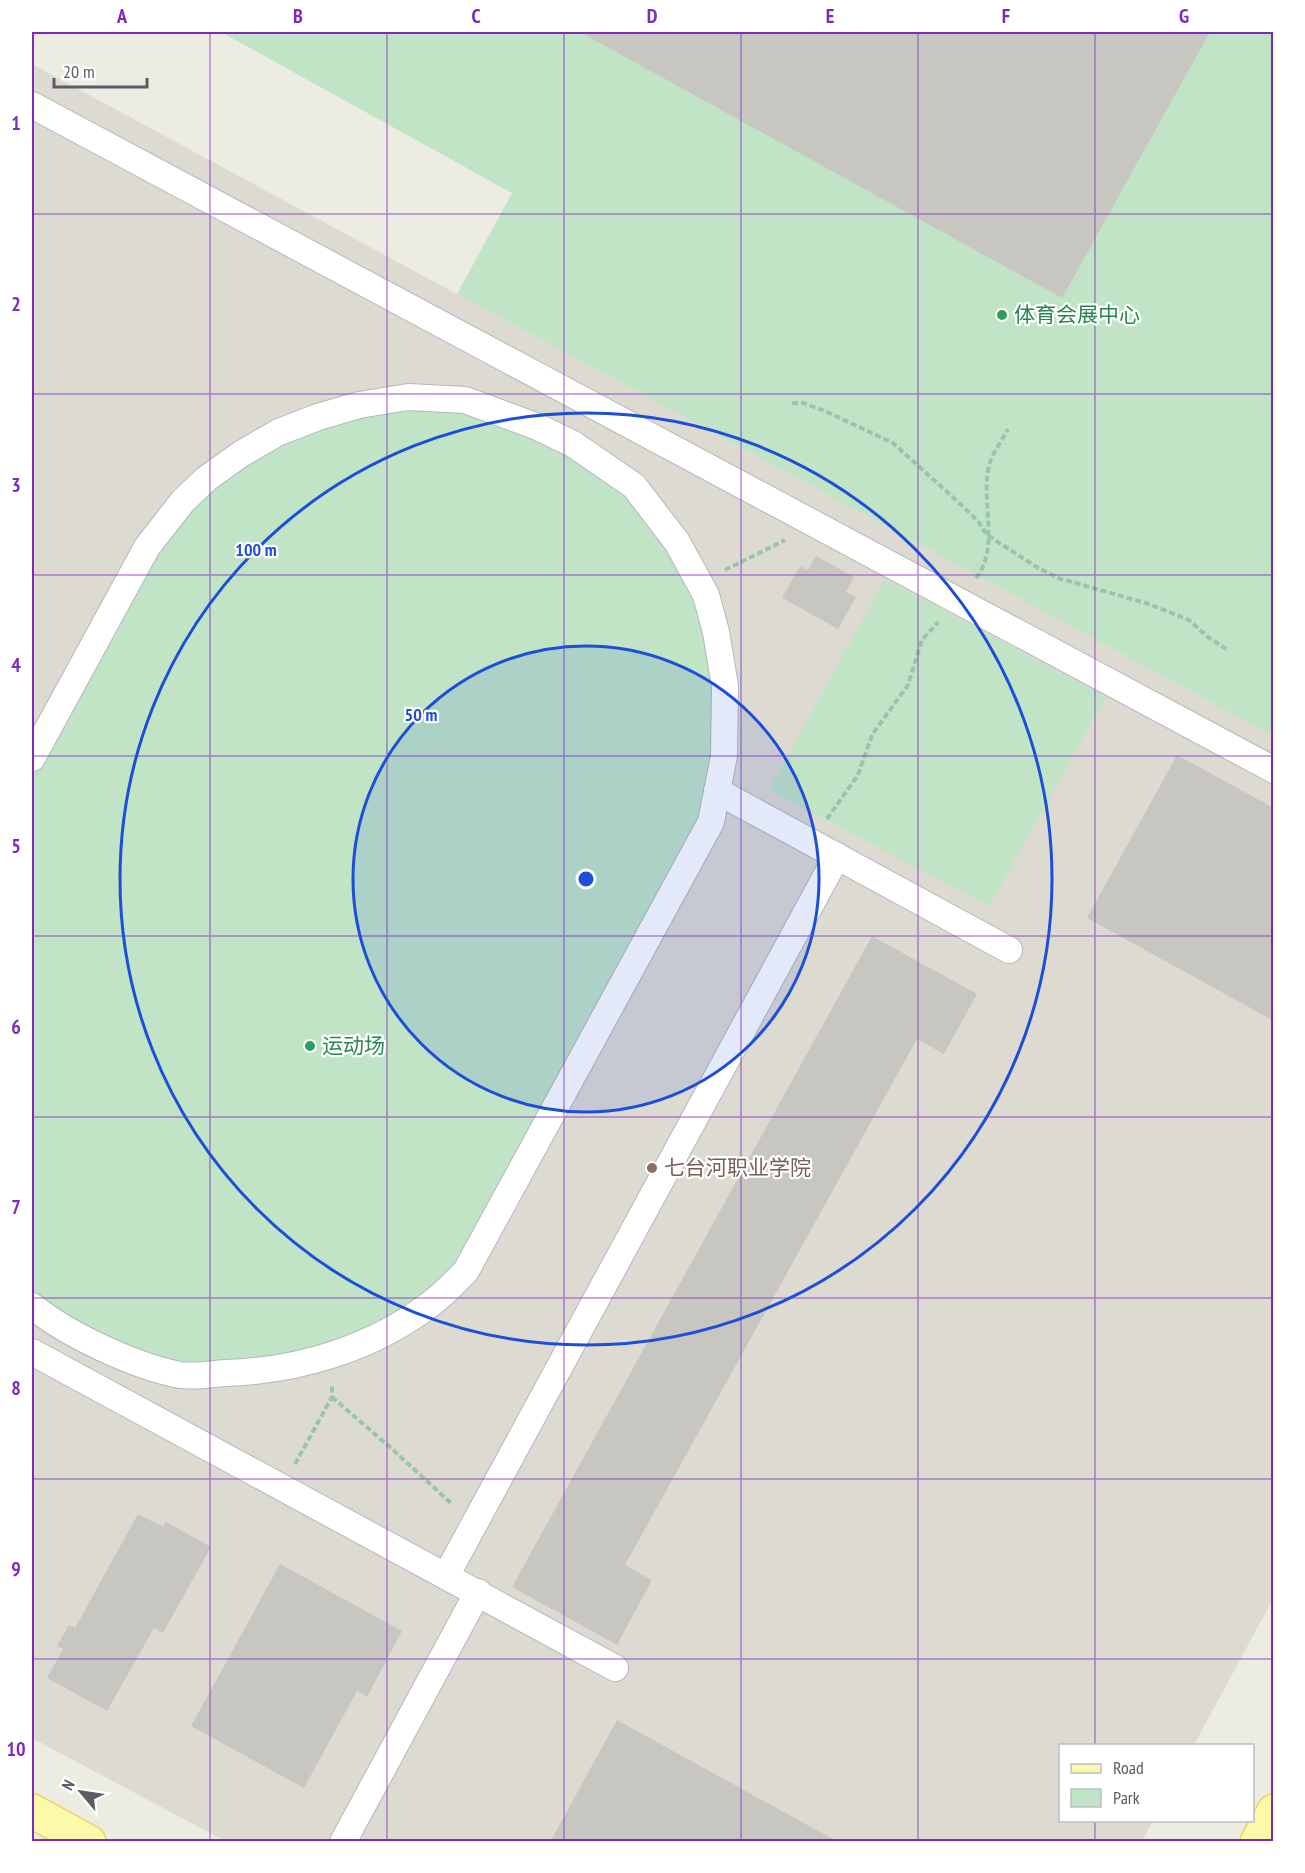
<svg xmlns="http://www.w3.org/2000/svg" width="1305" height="1873" font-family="'PT Sans Narrow','Noto Sans SC',sans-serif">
<rect width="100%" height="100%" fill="#edece3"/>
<polygon fill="#dddbd1" points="32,64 1273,736 1273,1599 1194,1745 1060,1746 1060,1820 1153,1821 1142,1841 225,1841 32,1738"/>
<g fill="#c0e4c5">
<polygon points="221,32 1273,32 1273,736 457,294 512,193"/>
<polygon points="465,400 634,486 716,632 711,822 466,1271 345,1350 181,1375 32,1306 32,758 183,501 318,417"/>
<polygon points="885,579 1106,697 989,906 769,790"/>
</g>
<g fill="#c8c6c0">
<polygon points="580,32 1210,32 1062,298"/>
<polygon points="816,556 854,577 846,592 856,597 838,629 782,598 800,566 808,570"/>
<polygon points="1177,755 1274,808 1274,1021 1087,918"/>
<polygon points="872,936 977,994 944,1054 917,1039 625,1565 652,1580 617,1645 512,1587"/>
<polygon points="138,1514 163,1527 166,1522 211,1547 163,1633 154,1628 107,1711 47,1678 63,1649 57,1646 69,1625 75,1628"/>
<polygon points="280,1564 402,1631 367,1697 357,1691 304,1788 191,1726"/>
<polygon points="617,1720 838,1842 550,1842"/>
</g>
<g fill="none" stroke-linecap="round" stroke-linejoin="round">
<g stroke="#b5b7bd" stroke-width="28">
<g id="pedestrian">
<polyline points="32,105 1274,770"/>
<path d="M32,758L147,547L183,501L206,479L241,454L279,432L318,417L359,405L408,397L465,400L538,427L573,444L634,486L677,542L706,595L716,632L725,686L724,756L711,822L466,1271C456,1281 445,1293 433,1302C375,1348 298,1371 225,1373C211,1374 194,1377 180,1375C134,1366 68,1335 32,1306"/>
<polyline points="717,791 1009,950"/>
<polyline points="32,1352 615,1668"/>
<polyline points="446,1576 837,856"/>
<polyline points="343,1842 478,1592"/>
</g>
</g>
<g stroke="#ebd65e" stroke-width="36">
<g id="primary">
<polyline points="32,1811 89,1842"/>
<polyline points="1257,1842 1274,1811"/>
</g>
</g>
<g stroke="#9ac4ab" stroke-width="4" stroke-dasharray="6 3" stroke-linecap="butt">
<polyline points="792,403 803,403 827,412 893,443 957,501 978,521 987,535 1035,566 1058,578 1149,604 1189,620 1209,638 1228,650"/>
<polyline points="725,570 785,540"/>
<path d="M976,578C1001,547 979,498 990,462C994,451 1003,439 1008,429"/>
<polyline points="827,819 858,775 872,735 908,685 922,640 938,622"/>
<polyline points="332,1397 391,1448 453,1505"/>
<polyline points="295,1464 332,1397 332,1385"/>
</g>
<use href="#pedestrian" stroke="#fff" stroke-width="26"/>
<use href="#primary" stroke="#fbf9aa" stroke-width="33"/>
</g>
<path fill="none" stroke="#7b2cbf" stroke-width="1.5" stroke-opacity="0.55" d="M210,32V1842M387,32V1842M564,32V1842M741,32V1842M918,32V1842M1095,32V1746M32,214H1274M32,394H1274M32,575H1274M32,756H1274M32,936H1274M32,1117H1274M32,1298H1274M32,1479H1274M32,1659H1274M1095,1820V1842"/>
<circle cx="586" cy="879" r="233" fill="#1d4ed8" fill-opacity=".12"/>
<g fill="none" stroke="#1d4ed8" stroke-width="3">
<circle cx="586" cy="879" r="233"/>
<circle cx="586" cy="879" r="466"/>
</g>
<g fill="#2e9e5b" stroke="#fff" stroke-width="2">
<circle cx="1002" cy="315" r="6"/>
<circle cx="310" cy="1046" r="6"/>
</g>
<circle fill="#8d6e63" stroke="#fff" stroke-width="2" cx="652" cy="1168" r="6"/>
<g text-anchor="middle" stroke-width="4.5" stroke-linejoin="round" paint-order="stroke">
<g font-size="21" fill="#27864d" stroke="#fff" text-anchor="start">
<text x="1014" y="322">体育会展中心</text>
<text x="322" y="1053">运动场</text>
</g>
<g font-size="21" fill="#785e54" stroke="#fff" text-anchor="start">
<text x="664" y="1175">七台河职业学院</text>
</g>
</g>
<circle cx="586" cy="879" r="9" fill="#1d4ed8" stroke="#fff" stroke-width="3"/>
<g font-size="18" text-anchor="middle" font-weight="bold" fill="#1d4ed8" stroke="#fff" stroke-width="4.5" stroke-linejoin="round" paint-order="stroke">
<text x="256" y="556">100 m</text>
<text x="421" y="721">50 m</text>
</g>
<rect width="1305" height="1873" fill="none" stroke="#ffffff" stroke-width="66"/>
<rect x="1059" y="1744" width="195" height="78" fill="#ffffff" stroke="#bdbec1" stroke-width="1.5"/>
<rect x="1071" y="1764" width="30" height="9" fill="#fbf9aa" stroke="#bdbec1" stroke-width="1.5"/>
<text x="1113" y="1774" font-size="18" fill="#5b5d63">Road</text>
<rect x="1071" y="1789" width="30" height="18" fill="#c0e4c5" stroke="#bdbec1" stroke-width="1.5"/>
<text x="1113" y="1804" font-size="18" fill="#5b5d63">Park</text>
<g transform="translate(81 1792) rotate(299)" stroke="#ffffff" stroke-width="4.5" paint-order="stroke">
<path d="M0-4.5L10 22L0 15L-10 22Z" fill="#5b5d63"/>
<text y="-9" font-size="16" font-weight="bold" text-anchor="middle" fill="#5b5d63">N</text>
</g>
<path d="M54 78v9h93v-9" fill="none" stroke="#5b5d63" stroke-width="3"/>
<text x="63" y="78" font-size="18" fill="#5b5d63" stroke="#ffffff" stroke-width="4.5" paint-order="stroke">20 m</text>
<rect x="33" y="33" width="1239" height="1807" fill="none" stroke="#7b2cbf" stroke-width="2"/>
<g font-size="20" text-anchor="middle" font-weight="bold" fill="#7b2cbf">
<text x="122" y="23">A</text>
<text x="298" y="23">B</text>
<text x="476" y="23">C</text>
<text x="652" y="23">D</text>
<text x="830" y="23">E</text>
<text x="1006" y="23">F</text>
<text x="1184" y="23">G</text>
<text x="16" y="130">1</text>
<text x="16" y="311">2</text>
<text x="16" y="492">3</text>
<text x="16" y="672">4</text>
<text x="16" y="853">5</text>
<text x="16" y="1034">6</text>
<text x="16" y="1214">7</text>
<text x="16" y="1395">8</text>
<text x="16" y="1576">9</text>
<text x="16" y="1756">10</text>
</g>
</svg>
